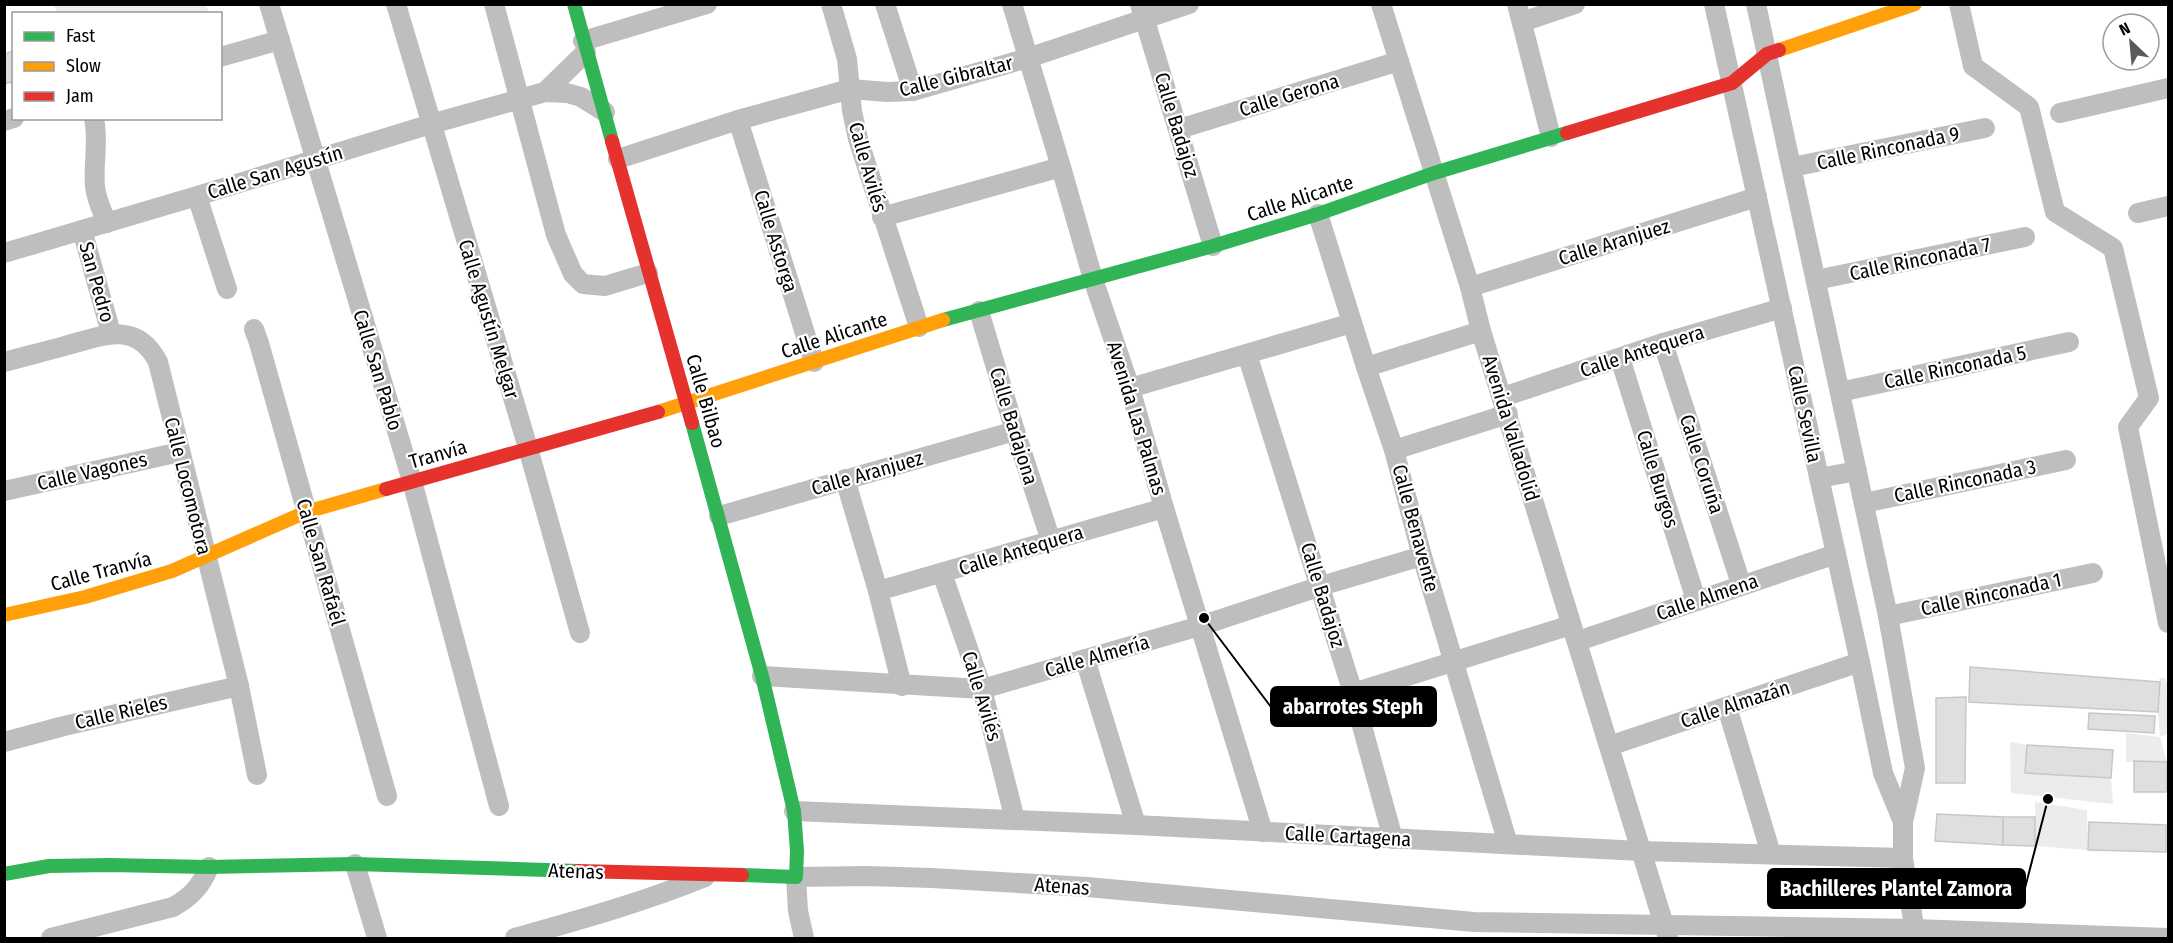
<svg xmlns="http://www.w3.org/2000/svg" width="2173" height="943" font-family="'Fira Sans Condensed',sans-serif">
<rect width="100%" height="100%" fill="#fff"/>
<g fill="#ececec">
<polygon points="54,5 206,5 209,13 57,13"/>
<polygon points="2159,678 2165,678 2168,687 2168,734 2160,737 2167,762 2126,762 2126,733 2160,737 2158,712 2160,682"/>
<polygon points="2010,742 2027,745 2025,773 2111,778 2113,804 2011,793"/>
<polygon points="2035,802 2087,810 2088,850 2035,846"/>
</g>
<g fill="#dfdfdf" stroke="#c7c7c7" stroke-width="1.5">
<polygon points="14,51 14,89 11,82 4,84 4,54"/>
<polygon points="1970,667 2160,682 2158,712 1969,702"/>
<polygon points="1966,697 1965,783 1936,783 1936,698"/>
<polygon points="2089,713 2155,716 2154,733 2088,729"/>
<polygon points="2027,745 2113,750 2111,778 2025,773"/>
<polygon points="2134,761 2167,762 2167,792 2134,792"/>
<polygon points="1937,814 2003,817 2003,845 1935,841"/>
<polygon points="2003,817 2035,817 2035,846 2003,845"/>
<polygon points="2089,822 2166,825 2166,852 2088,850"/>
</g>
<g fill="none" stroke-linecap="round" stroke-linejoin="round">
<g stroke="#bebebe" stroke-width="20">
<polyline points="269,4 412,481 499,806"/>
<polyline points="396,4 528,448 580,633"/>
<polyline points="494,4 556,235 573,274 583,284 605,286 648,273"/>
<polyline points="831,4 847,59 852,111 858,139 919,327"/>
<polyline points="885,4 913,91"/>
<polyline points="1012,4 1061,167 1093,279 1130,388 1164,508 1263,832"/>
<polyline points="1140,4 1213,246"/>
<polyline points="1381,4 1470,287 1481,331 1668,938"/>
<polyline points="1517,4 1551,137"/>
<polyline points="1714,4 1860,662 1883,773 1903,822"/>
<polyline points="1756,4 1888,616 1915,768 1903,822 1903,858 1916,938"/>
<polyline points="1959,4 1973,66 2029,107 2055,212 2113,248 2149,398 2128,427 2168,623"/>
<polyline points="1522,22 1575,4"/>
<polyline points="583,41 707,4"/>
<polyline points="220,57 280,40"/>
<polyline points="545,92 586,52"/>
<polyline points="2060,113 2168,88"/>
<path d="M94,118C99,141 93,163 95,186C96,199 102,211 107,223"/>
<polyline points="738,120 814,362"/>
<polyline points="4,121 14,118"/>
<polyline points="1179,129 1399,61"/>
<polyline points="618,159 738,120 850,89 887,92 913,91 1028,58 1189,4"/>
<polyline points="1792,167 1985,128"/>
<polyline points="197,196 227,289"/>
<polyline points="2138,213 2168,206"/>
<polyline points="1318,214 1366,367 1394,450 1422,556 1508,844"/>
<polyline points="882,217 1061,167"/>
<polyline points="82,230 111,333"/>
<polyline points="4,253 197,196 431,124 545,92 567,93 581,97 605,112"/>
<polyline points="1816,280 2025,237"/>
<polyline points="1470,287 1757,197"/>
<polyline points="979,311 1015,431 1051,541"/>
<polyline points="254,329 259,343 387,796"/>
<polyline points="1663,343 1741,584"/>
<polyline points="1247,354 1353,693 1393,839"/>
<polyline points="1620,358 1696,600"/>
<path d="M4,362C26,356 47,351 68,345C104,335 137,321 158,362L239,686L257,775"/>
<polyline points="1366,367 1481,331"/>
<polyline points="1130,388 1352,323"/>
<polyline points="1840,392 2069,342"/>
<polyline points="1503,397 1663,343 1782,308"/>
<polyline points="1394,450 1508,414"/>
<polyline points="1819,478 1857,471"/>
<polyline points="845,479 878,591 902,686"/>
<polyline points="4,491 180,452"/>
<polyline points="1864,503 2066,460"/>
<polyline points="719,516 1015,431"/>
<polyline points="942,573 982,689 1015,820"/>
<polyline points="878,591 1164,508"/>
<polyline points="1888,616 2093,573"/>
<polyline points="1578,641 1836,554"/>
<polyline points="1085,659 1136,825"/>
<polyline points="762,676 982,689 1200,626 1321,586 1422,556"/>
<polyline points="1353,693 1571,625"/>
<polyline points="1727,707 1771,854"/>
<polyline points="4,742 64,726 239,686"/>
<polyline points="1609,746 1860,662"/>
<polyline points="794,811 1136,825 1640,851 1903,858"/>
<polyline points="355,864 377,938"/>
<path d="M51,938L173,907C191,897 201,886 209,867"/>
<path d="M515,938C579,920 644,902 705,877"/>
<polyline points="804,938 798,911 796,877 866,876 932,878 1087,887 1474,922 1914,929 2168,938"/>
</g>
<g stroke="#30b455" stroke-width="14">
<polyline points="574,4 612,141"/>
<polyline points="943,320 1213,246 1318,214 1434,173 1567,133"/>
<polyline points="692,423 762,676 794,811 797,851 796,877 742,875"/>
<polyline points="4,874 49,866 109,865 209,867 355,864 578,871"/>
</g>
<g stroke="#ff9f0a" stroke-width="14">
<polyline points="1779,50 1915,4"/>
<polyline points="658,412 943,320"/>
<polyline points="4,615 85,597 172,571 306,512 386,489"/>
</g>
<g stroke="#e5322d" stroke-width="14">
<polyline points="1567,133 1732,83 1767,54 1779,50"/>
<polyline points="612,141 692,423"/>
<polyline points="386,489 658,412"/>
<polyline points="578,871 742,875"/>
</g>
</g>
<g text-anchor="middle" stroke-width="4.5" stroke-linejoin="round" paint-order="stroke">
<g font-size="20" fill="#000" stroke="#fff">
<text transform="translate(956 76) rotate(-14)" y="7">Calle Gibraltar</text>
<text transform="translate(1289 95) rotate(-17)" y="7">Calle Gerona</text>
<text transform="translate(1177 125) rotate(73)" y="7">Calle Badajoz</text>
<text transform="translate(1888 148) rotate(-12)" y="7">Calle Rinconada 9</text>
<text transform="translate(868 167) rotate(74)" y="7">Calle Avilés</text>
<text transform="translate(275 172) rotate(-17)" y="7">Calle San Agustín</text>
<text transform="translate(1300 198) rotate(-18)" y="7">Calle Alicante</text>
<text transform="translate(776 241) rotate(73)" y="7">Calle Astorga</text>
<text transform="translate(1614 242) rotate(-17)" y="7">Calle Aranjuez</text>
<text transform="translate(1920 259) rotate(-12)" y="7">Calle Rinconada 7</text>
<text transform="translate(97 282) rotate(74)" y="7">San Pedro</text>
<text transform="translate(489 319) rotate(73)" y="7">Calle Agustín Melgar</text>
<text transform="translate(834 335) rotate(-18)" y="7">Calle Alicante</text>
<text transform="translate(1642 351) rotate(-18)" y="7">Calle Antequera</text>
<text transform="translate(1955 367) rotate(-12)" y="7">Calle Rinconada 5</text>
<text transform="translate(378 370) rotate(73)" y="7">Calle San Pablo</text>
<text transform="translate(706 401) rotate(74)" y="7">Calle Bilbao</text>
<text transform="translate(1805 414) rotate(78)" y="7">Calle Sevilla</text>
<text transform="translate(1137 418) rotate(73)" y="7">Avenida Las Palmas</text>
<text transform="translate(1014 426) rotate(73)" y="7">Calle Badajona</text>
<text transform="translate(1511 428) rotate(73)" y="7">Avenida Valladolid</text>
<text transform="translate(438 454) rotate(-16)" y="7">Tranvía</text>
<text transform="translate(1702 464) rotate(72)" y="7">Calle Coruña</text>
<text transform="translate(92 471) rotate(-13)" y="7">Calle Vagones</text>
<text transform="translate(867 473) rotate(-16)" y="7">Calle Aranjuez</text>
<text transform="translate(1658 479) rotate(73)" y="7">Calle Burgos</text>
<text transform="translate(1965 481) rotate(-12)" y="7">Calle Rinconada 3</text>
<text transform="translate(188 486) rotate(76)" y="7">Calle Locomotora</text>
<text transform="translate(1416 528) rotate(75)" y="7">Calle Benavente</text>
<text transform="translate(1021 550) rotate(-17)" y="7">Calle Antequera</text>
<text transform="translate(321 562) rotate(74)" y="7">Calle San Rafaél</text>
<text transform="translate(101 571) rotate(-15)" y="7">Calle Tranvía</text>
<text transform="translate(1991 594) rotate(-12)" y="7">Calle Rinconada 1</text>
<text transform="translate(1323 595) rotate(73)" y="7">Calle Badajoz</text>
<text transform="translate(1707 597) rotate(-19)" y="7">Calle Almena</text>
<text transform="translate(1097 656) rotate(-16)" y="7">Calle Almería</text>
<text transform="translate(982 696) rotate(73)" y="7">Calle Avilés</text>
<text transform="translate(1735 704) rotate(-18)" y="7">Calle Almazán</text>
<text transform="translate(121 712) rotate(-13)" y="7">Calle Rieles</text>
<text transform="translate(1348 836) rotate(3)" y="7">Calle Cartagena</text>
<text transform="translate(576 871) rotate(2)" y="7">Atenas</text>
<text transform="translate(1062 886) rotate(4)" y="7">Atenas</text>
</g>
</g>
<path fill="none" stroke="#000" stroke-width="2" d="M1204 618L1271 707M2048 799L2025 888"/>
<g fill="#000" stroke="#fff" stroke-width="2">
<circle cx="1204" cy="618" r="6"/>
<circle cx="2048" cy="799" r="6"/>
</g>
<g fill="#000" stroke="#000" stroke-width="2">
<rect x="1271" y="687" width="165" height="39" rx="6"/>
<rect x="1768" y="869" width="257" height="39" rx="6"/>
</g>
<g font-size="21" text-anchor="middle" font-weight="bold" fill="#fff">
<text x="1353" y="714">abarrotes Steph</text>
<text x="1896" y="896">Bachilleres Plantel Zamora</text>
</g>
<rect width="2173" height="943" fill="none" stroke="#000000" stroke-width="12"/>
<rect x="12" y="12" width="210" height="108" fill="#ffffff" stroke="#999999" stroke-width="1.5"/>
<rect x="24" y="32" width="30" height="9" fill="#30b455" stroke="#999999" stroke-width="1.5"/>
<text x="66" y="42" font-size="18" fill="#000000">Fast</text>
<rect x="24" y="62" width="30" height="9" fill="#ff9f0a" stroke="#999999" stroke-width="1.5"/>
<text x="66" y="72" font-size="18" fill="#000000">Slow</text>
<rect x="24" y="92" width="30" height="9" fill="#e5322d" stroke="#999999" stroke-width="1.5"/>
<text x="66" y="102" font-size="18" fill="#000000">Jam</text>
<g transform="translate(2131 42) rotate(334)"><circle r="28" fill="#ffffff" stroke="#999999" stroke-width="1.5"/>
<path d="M0-4.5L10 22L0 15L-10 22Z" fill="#595959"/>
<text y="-9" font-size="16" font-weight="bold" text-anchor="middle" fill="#000000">N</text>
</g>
</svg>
